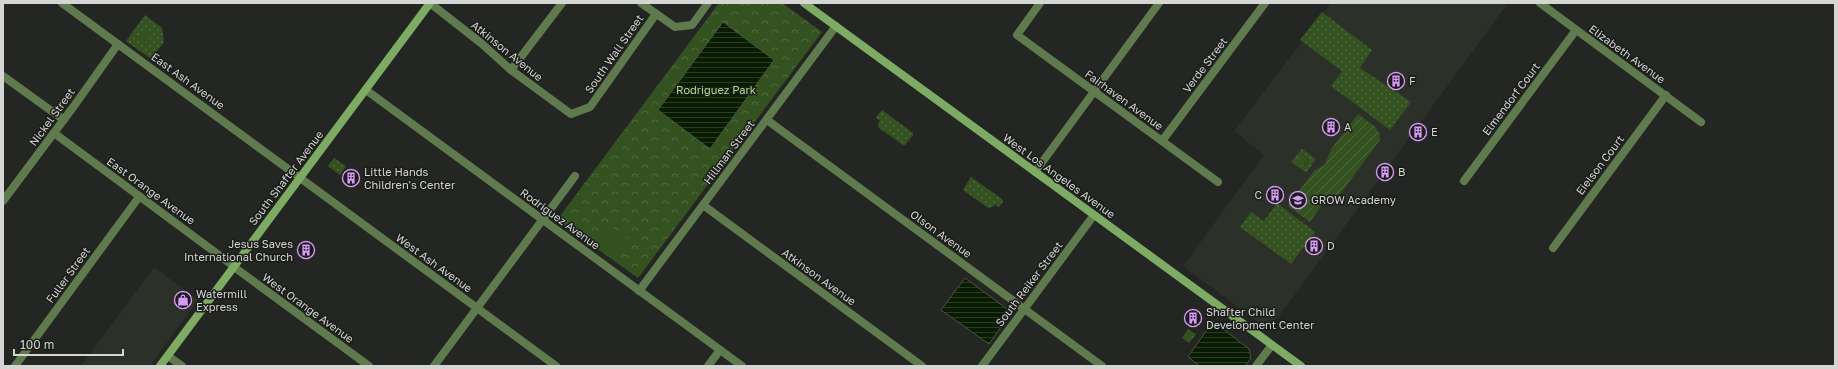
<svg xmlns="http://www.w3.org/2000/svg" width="1838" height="369" font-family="'Golos Text',sans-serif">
<defs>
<pattern id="grass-dots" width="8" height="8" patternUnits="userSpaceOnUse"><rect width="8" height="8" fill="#34521f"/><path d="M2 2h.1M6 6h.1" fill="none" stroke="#506a3f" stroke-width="1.8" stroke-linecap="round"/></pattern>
<pattern id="park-crowns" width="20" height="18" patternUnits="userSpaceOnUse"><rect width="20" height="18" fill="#34521f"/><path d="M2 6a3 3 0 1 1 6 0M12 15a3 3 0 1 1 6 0" fill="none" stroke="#506a3f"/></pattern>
<pattern id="garden-furrows" width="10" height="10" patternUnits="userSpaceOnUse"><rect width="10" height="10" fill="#34521f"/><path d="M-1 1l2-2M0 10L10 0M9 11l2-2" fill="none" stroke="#506a3f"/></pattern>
<pattern id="water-rules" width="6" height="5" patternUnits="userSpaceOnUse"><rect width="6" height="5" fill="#091c00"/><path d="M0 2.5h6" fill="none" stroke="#2c3c24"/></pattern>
</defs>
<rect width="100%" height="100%" fill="#242623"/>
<g fill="#2b3028">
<polygon points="1331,3 1508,3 1269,330 1183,266 1264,155 1234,131"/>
<polygon points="154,267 198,300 150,366 81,366"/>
</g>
<g fill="url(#grass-dots)">
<polygon points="1322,12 1372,50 1360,68 1411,102 1390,130 1331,86 1342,71 1300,40"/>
<polygon points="145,15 162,28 164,42 151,59 126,41"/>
<polygon points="882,110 913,133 913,135 905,145 903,145 879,128 878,124 880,121 876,117"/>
<polygon points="1302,149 1316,159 1306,173 1302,169 1309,160 1299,152"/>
<polygon points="334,158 346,166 340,175 328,166"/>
<polygon points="971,177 1002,199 1003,202 999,207 995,205 992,207 988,208 963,190"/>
<polygon points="1277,203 1315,232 1291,264 1240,227 1251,212 1264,221"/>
</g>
<g fill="url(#park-crowns)">
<polygon points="719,3 782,3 822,32 638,278 557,220"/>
<polygon points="1299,152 1308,160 1301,169 1291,162"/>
<polygon points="1188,329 1196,334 1189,343 1182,338"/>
</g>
<polygon fill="url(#garden-furrows)" points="1358,114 1377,128 1376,130 1379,132 1380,140 1335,201 1328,196 1310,222 1288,206 1314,171 1325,164 1332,148"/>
<g fill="#34521f">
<polygon points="150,32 150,42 140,43 139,33"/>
<polygon points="606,223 632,242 619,259 593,240"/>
</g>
<g fill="url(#water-rules)" stroke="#465440">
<polygon points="723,22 774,60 710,149 658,110"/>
<polygon points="965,278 1007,309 1008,317 989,344 941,310"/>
<polygon points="1213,321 1249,349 1251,358 1245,366 1200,366 1188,357"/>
</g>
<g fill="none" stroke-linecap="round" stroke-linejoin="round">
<g stroke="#5f7b4e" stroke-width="8">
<path d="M62,3C227,123 391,245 556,366"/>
<polyline points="430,3 481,43 511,70 571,114 590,107 656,14"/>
<polyline points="641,3 675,27 692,25 708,3"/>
<polyline points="1040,3 1017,35 1218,182"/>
<polyline points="1540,3 1701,122"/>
<polyline points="511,70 562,3"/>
<polyline points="3,76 64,120"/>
<polyline points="366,90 742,366"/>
<polyline points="767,120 1102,366"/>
<polyline points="54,133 235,267"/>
<polyline points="1162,141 1265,3"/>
<polyline points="1035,172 1159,3"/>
<polyline points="1464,181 1576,30"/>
<polyline points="3,201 74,106 118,44"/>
<polyline points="703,205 922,366"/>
<polyline points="1553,248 1666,95"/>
<polyline points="234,267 369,366"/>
<polyline points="639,291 836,26"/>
<polyline points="168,356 182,366"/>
<polyline points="15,366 139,197"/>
<polyline points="434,366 575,176"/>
<polyline points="708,366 720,350"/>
<polyline points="982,366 1094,215"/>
<polyline points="1256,366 1272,345"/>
</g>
<g stroke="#7eab63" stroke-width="8">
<polyline points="804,3 1301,366"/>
<polyline points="160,366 430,3"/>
</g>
</g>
<defs>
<g id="building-ring" transform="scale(0.9)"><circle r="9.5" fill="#1b1d1a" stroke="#d99af7" stroke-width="1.5"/><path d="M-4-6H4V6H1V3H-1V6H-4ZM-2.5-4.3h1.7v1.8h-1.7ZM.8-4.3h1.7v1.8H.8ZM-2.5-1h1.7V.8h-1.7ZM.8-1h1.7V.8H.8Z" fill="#d99af7"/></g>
<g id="school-ring" transform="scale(0.9)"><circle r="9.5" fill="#1b1d1a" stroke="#d99af7" stroke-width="1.5"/><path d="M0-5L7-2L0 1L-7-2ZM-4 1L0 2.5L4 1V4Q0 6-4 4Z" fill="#d99af7"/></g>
<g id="shop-ring" transform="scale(0.9)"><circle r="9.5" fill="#1b1d1a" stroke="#d99af7" stroke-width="1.5"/><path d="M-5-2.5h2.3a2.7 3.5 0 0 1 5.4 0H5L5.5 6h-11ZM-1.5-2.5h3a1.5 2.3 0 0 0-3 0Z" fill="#d99af7"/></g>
</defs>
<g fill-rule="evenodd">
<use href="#building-ring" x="1396" y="81"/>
<use href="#building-ring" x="1331" y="127"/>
<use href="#building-ring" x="1418" y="132"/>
<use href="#building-ring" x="1385" y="172"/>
<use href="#building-ring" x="351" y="178"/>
<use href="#building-ring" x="1275" y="195"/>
<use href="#school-ring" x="1298" y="200"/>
<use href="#building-ring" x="1314" y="246"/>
<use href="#building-ring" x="306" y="250"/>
<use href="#shop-ring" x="183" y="300"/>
<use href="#building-ring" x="1193" y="318"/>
</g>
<g text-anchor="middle" stroke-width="3" stroke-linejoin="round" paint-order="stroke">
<g font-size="11" fill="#d5d6d4" stroke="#1b1d1a">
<text transform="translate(507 51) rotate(39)" y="4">Atkinson Avenue</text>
<text transform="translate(614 54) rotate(-55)" y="4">South Wall Street</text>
<text transform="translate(1627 54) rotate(36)" y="4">Elizabeth Avenue</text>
<text transform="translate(1205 65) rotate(-53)" y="4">Verde Street</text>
<text transform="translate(188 81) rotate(36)" y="4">East Ash Avenue</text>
<text transform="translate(1511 99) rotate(-53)" y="4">Elmendorf Court</text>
<text transform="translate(1124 100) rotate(36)" y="4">Fairhaven Avenue</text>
<text transform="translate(52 117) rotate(-54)" y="4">Nickel Street</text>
<text transform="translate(729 152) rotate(-53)" y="4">Hillman Street</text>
<text transform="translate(1600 165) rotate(-53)" y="4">Eielson Court</text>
<text transform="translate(1059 176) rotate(36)" y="4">West Los Angeles Avenue</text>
<text transform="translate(286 178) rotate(-53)" y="4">South Shafter Avenue</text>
<text transform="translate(151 191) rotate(36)" y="4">East Orange Avenue</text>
<text transform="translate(560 219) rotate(36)" y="4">Rodriguez Avenue</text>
<text transform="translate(941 234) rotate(36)" y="4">Olson Avenue</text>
<text transform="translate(434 263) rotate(36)" y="4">West Ash Avenue</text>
<text transform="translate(68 275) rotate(-54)" y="4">Fuller Street</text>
<text transform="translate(819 277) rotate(36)" y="4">Atkinson Avenue</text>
<text transform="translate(1029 284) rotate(-53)" y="4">South Reiker Street</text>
<text transform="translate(308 308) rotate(36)" y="4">West Orange Avenue</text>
</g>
<g font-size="11" fill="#d5d6d4" stroke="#1b1d1a" text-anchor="start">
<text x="1409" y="85">F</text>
<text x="1344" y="131">A</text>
<text x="1431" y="136">E</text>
<text x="364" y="176">Little Hands<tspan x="364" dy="13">Children's Center</tspan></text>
<text x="1398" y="176">B</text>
<text x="1262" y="199" text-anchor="end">C</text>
<text x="1311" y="204">GROW Academy</text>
<text x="293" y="248" text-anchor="end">Jesus Saves<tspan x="293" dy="13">International Church</tspan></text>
<text x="1327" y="250">D</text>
<text x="196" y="298">Watermill<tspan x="196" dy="13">Express</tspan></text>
<text x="1206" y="316">Shafter Child<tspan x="1206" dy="13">Development Center</tspan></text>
</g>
<g font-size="11" fill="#a6df83" stroke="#1b1d1a">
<text x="716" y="94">Rodriguez Park</text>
</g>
</g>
<rect width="1838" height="369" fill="none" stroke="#d5d6d4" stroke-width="8"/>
<path d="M14 349v6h109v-6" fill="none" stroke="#d5d6d4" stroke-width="2"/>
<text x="20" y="349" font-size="12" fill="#d5d6d4" stroke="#1b1d1a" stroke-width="3" paint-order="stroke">100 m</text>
</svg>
